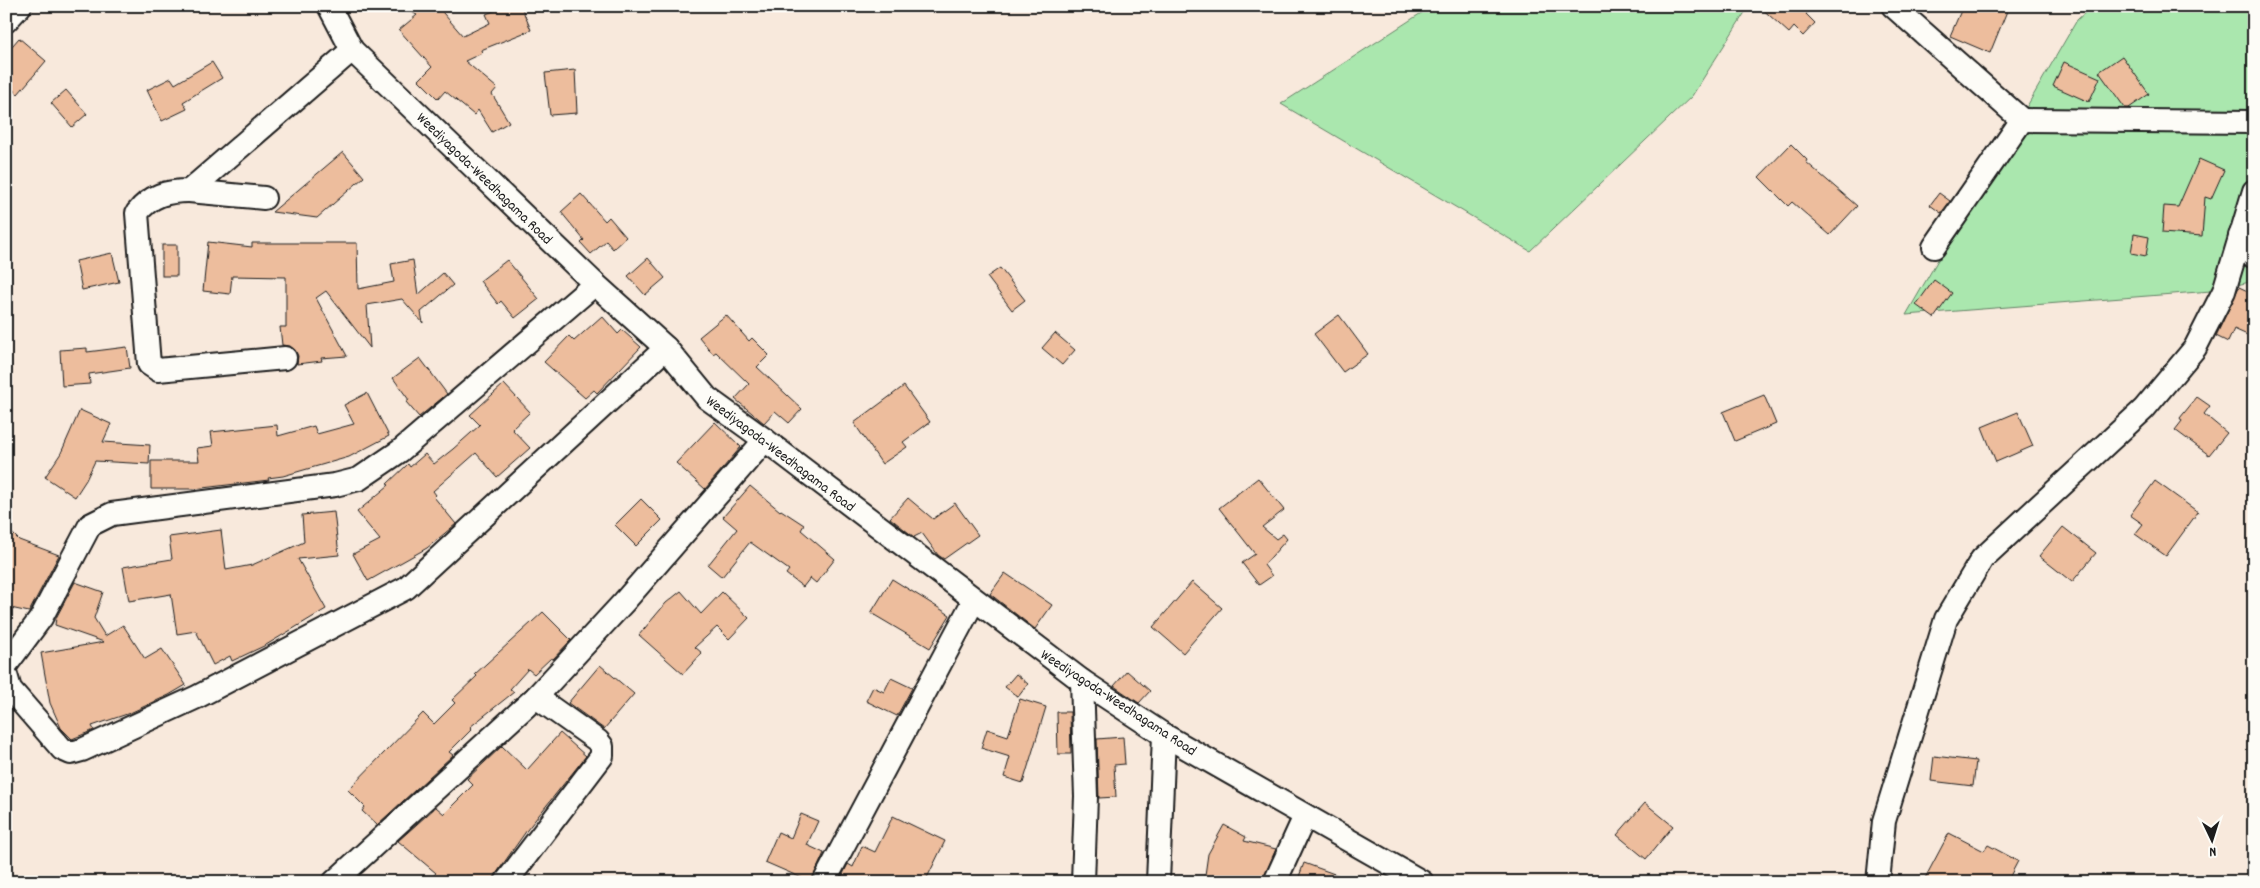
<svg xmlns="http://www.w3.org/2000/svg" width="2260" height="888" font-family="Dekko,sans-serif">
<rect width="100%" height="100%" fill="#f8e9dc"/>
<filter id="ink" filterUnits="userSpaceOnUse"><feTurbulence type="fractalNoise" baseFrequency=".02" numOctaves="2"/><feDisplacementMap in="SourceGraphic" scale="10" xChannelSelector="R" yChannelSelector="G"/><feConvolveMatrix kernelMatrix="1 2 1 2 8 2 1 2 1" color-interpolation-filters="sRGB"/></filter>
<g filter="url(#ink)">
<g fill="#aae7ae" stroke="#638265">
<polygon points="1432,6 1749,6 1692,96 1530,251 1281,104"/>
<polygon points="2087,6 2254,6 2254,281 2211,291 1906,315 2077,20 2090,8"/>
</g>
<g fill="#edbd9d" stroke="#1c1c1c">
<polygon points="401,6 437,6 463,36 490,23 486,14 506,6 521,6 531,30 481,50 482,53 465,61 497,88 492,94 509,122 492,132 478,110 474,115 445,91 438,99 419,80 432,67 399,30 417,15"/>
<polygon points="1759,6 1813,6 1806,14 1815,23 1803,36 1794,27 1789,33"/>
<polygon points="1963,6 1995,6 2007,11 1990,53 1950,36"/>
<polygon points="19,38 46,61 18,94 6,84 6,53"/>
<polygon points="2122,56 2149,94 2129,108 2125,108 2099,72"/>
<polygon points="212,62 222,78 183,102 187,109 162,121 147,90 171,78 175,84"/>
<polygon points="2064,62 2100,78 2089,102 2053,86"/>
<polygon points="575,70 577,113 550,115 545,73"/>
<polygon points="66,90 87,114 72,127 51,103"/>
<polygon points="1791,144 1807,160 1806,162 1857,206 1830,235 1792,202 1788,206 1759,177"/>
<polygon points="343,152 364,177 317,218 272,212"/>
<polygon points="2199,159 2224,170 2211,199 2205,197 2202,236 2162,233 2164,206 2178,207"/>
<polygon points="1939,193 1950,201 1941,213 1930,205"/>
<polygon points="581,194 605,221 609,217 626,237 613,249 606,241 591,254 581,243 584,240 561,212"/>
<polygon points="2134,234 2149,237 2146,256 2131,253"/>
<polygon points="208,242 252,247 252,243 357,243 358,289 394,282 391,264 413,260 418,295 443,273 453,285 421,312 423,323 402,299 367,305 370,348 326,291 316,298 347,356 321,358 322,361 297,364 298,356 295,350 290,346 282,345 280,327 286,327 286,277 232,276 230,294 203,291"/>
<rect x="162" y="245" width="15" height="31"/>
<polygon points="112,253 119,282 82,290 76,261"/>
<polygon points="648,258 665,278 645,295 628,276"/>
<polygon points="507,260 539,299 515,318 501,301 498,304 480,281"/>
<polygon points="1000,268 1025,300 1012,310 987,277"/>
<polygon points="1934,280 1952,293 1934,318 1916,305"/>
<polygon points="2239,287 2254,294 2254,338 2234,329 2228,342 2216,336"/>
<polygon points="726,315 749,341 752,338 769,355 757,367 802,409 789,423 775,411 764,423 735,399 749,384 716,352 713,354 699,337"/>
<polygon points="1339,315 1368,354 1343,372 1314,334"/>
<polygon points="602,316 618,334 622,330 641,347 597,393 594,390 585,398 544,362 569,336 574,341"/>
<polygon points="1055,333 1075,350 1062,365 1042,348"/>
<polygon points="127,347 130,368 89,374 90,384 62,386 60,350 87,348 87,352"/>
<polygon points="420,358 447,394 419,417 406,402 409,400 393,378"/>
<polygon points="504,384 530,412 512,429 530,448 497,477 476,453 433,491 436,495 434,497 456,524 427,548 368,581 353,554 380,540 357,512 389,485 387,484 408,464 410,467 425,454 434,464 453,449 480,425 470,415"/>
<polygon points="904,386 930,422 903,442 907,447 882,464 854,423"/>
<polygon points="367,393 389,436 349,457 283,476 268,478 269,480 194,489 151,489 151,461 199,461 197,448 213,446 211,432 277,425 278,436 314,426 317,434 354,424 344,405"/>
<polygon points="1764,395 1776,424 1735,441 1723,412"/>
<polygon points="2197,397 2210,406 2204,414 2227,433 2209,455 2175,430 2182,421 2180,418"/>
<polygon points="80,410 111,424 103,442 150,445 149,464 95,461 86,480 75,497 45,477 61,453"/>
<polygon points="2018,412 2033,446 1996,462 1982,427"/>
<polygon points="715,422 741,447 705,489 676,463"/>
<polygon points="1258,478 1284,510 1262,527 1276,539 1283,534 1287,539 1264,565 1272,576 1259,585 1242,563 1255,554 1219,508"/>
<polygon points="2155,481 2198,512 2166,556 2135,534 2143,524 2130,515"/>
<polygon points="750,486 780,511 781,510 804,525 801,530 835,559 816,583 810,578 803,587 786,574 789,570 750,542 722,577 708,565 737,529 723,517"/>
<polygon points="908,498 933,519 955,503 978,535 944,559 938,555 922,533 914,537 890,518"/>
<polygon points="641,499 662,520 636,546 615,525"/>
<polygon points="334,512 339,555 298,559 326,609 266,645 232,661 230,656 213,665 196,631 177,634 171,594 129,601 123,567 172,559 169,537 221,530 226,570 252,565 304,542 302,515"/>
<polygon points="6,527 19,540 59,555 29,612 6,607"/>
<polygon points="2063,527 2096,553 2072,582 2039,556"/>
<polygon points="1005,573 1052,605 1035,629 990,594"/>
<polygon points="892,579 950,615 930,648 871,613"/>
<polygon points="75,582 103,592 94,618 105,636 123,625 145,659 162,649 186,685 169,695 130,713 92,726 94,730 72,739 61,728 50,703 41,653 104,642 55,625 56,618"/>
<polygon points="1192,582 1222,608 1183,653 1153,627"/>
<polygon points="681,591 701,614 722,592 749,618 729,639 717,627 695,647 702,653 683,674 639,635 666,603"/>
<polygon points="543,612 571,640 553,659 551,658 534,674 528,669 510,689 514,692 470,727 472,729 449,752 453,755 377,825 362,811 365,807 348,790 423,713 434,724 455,703 452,700 477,676 475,674"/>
<polygon points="600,665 634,694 604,729 568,703"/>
<polygon points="1127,671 1150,691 1139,703 1114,686"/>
<polygon points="1016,674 1028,684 1018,697 1005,687"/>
<polygon points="891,678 912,688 897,716 866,701 873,687 884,692"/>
<polygon points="1020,699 1046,707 1023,783 1004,777 1010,757 981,748 987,729 1008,736"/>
<polygon points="1057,712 1070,712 1071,754 1058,754"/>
<polygon points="560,733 586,756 527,830 496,874 493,882 427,882 436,873 398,841 436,807 444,814 473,785 467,779 502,746 527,770"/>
<polygon points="1123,737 1125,764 1114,765 1116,797 1099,798 1097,739"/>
<polygon points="1934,756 1976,761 1973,786 1931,781"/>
<polygon points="1645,803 1673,826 1646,859 1617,835"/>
<polygon points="801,814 818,821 807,845 824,853 811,882 765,862 778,832 791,838"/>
<polygon points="893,816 945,841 925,882 839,882 848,864 853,867 862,846 875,852"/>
<polygon points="1224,825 1246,837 1244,841 1276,849 1262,882 1249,878 1248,882 1204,882 1208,854"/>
<polygon points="1949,833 1984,851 1988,845 2018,861 2007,882 1923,882"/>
<polygon points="1304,863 1351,880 1351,882 1297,882"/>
</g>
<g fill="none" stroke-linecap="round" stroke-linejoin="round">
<g stroke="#1c1c1c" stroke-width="26">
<g id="minor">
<polyline points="329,6 352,50 595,284 666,348 707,398 765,440 1082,681 1164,735 1422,882"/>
<polyline points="1893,6 2022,120 1934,247"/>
<polyline points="6,21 20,6"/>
<polyline points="2022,120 2254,122"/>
<polyline points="189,191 264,198"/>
<polyline points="2240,236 2251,243 2254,257"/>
<path d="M285,358L158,370L149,364L137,213C151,195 167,191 189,191L352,50"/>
<polyline points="6,665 41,618 90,525 112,514 335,485 359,479 400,451 595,284"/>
<polyline points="6,675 10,689 62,749 71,753 82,750 197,697 406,588 666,348"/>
<polyline points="1082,681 1086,796 1083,882"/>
<polyline points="334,882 536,697 624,602 765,440"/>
<polyline points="506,882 602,756 602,746 598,741 536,697"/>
<polyline points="824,882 974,600"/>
<polyline points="1158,882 1164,735"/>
<polyline points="1275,882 1305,816"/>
<polyline points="1878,882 1884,821 1946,619 1982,559 2144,409 2195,348 2224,291 2254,191"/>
</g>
</g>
<use href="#minor" stroke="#fdfcf7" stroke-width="22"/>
</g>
</g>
<g text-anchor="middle" stroke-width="4" stroke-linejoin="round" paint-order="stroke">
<g font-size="15" fill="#1c1c1c" stroke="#fdfcf7">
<text transform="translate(485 178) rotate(44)" y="5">Weediyagoda-Weedhagama Road</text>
<text transform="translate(781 453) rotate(37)" y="5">Weediyagoda-Weedhagama Road</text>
<text transform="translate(1119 702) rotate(33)" y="5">Weediyagoda-Weedhagama Road</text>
</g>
</g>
<rect width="2260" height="888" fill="none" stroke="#fdfcf7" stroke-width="25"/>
<rect x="12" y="12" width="2235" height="863" fill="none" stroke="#1c1c1c" stroke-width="2" filter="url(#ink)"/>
<g transform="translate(2212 840) rotate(176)" stroke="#fdfcf7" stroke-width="4" paint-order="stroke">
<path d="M0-4L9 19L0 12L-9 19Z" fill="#1c1c1c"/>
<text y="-8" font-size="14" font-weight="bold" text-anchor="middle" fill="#1c1c1c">N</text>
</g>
</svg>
